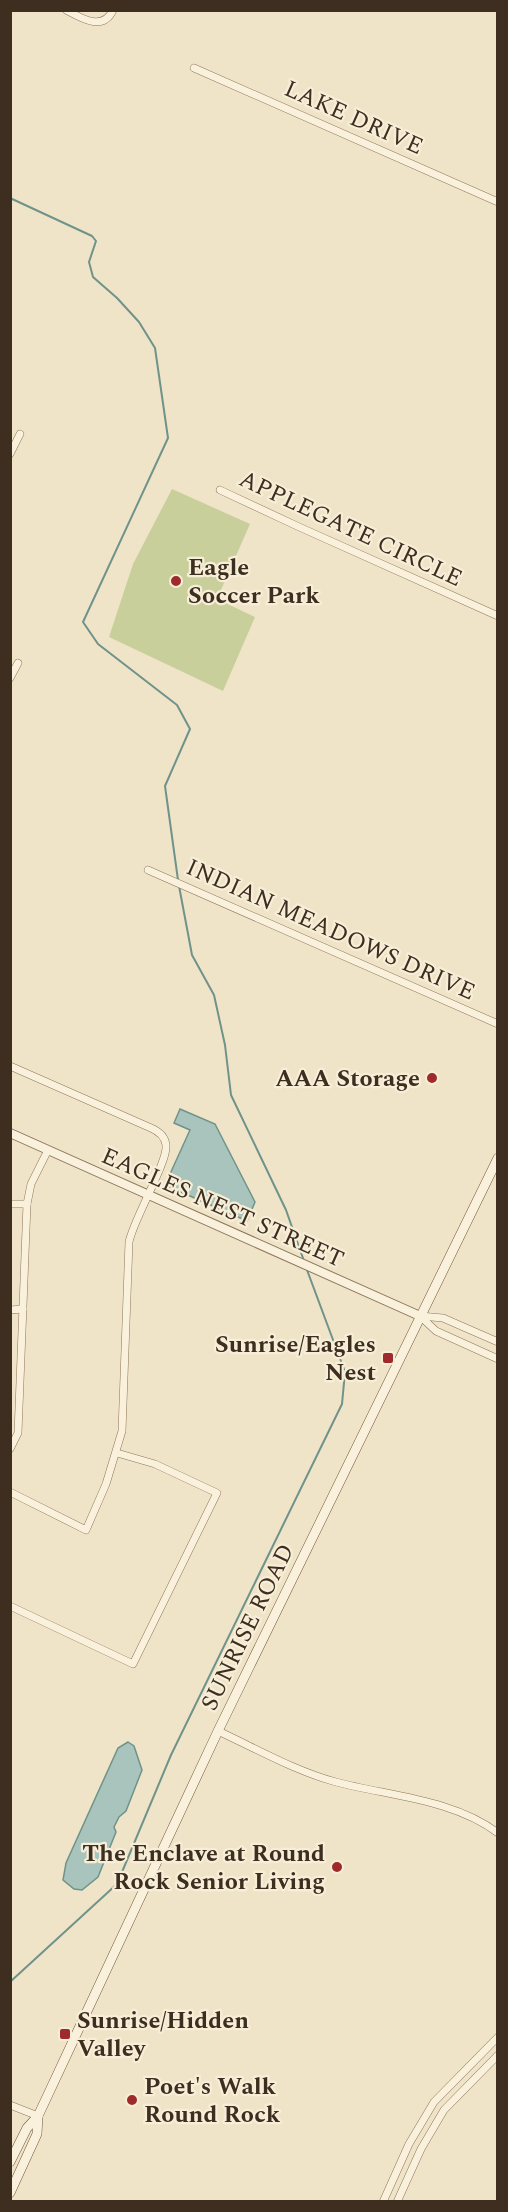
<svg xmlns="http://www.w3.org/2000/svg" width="508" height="2212" font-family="Spectral,serif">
<rect width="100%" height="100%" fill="#f0e4c8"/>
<polygon fill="#c9cf9b" points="172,489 250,524 217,599 255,617 223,691 109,637 133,564"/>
<g fill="#a9c4bc" stroke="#6f938a" stroke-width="1.5">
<polygon points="180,1109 215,1124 255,1202 247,1221 165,1185 190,1130 174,1123"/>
<polygon points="128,1742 134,1746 142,1770 126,1811 119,1817 114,1827 116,1832 98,1877 82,1890 74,1889 63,1880 66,1863 118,1748"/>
</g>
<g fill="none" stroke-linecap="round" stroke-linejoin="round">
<g stroke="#6f938a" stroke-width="2">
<polyline points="10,198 92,236 96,241 89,262 93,277 117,298 139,322 155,348 168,438 83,622 98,644 177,705 190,729 165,786 178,880"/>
<polyline points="179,886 192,955 214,995 225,1045 231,1095 286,1210 304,1261"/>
<polyline points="10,1982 117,1884 171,1755 342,1404 345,1372 307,1270"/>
</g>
<g stroke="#8d765c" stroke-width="8">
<g id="minor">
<path d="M66,10C81,18 103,32 113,10"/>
<polyline points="194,68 498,202"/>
<polyline points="10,454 20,434"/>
<polyline points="220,490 297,526 498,616"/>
<polyline points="10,678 18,663"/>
<polyline points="148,870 498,1024"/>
<path d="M10,1066L151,1128C158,1131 165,1136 166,1145C168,1162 134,1218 129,1242L122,1431L106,1484L86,1530L10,1492"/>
<polyline points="10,1204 27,1204"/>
<polyline points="10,1310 23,1309"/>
<polyline points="420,1316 436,1331 498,1359"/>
<polyline points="420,1316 443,1318 498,1342"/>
<polyline points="10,1449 18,1433 27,1204 31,1184 48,1150"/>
<polyline points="10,1606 133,1664 217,1493 155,1464 117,1453"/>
<path d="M218,1731C257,1749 295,1771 336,1782C389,1796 453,1799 498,1833"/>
<polyline points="10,2105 38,2116"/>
<polyline points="383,2202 409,2144 434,2102 498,2037"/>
<polyline points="397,2202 421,2149 444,2110 498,2055"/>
</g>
</g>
<g stroke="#8d765c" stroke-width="10">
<polyline id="tertiary" points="10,1133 420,1316"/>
</g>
<g stroke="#6f573f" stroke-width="10">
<g id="secondary">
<polyline points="10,2162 27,2128 38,2116 218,1731 498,1158"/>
<polyline points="10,2193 37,2134 38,2116"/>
</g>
</g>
<use href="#minor" stroke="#faf1dc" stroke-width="7"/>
<use href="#tertiary" stroke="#faf1dc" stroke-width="8"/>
<use href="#secondary" stroke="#faf1dc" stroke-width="9"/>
</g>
<g fill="#9e2a2b" stroke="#f7eed8" stroke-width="2">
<circle cx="176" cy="581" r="6"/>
<circle cx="432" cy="1078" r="6"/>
<rect x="382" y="1352" width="12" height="12" rx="3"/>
<circle cx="337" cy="1867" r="6"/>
<rect x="59" y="2028" width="12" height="12" rx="3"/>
<circle cx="132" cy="2100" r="6"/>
</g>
<g text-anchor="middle" stroke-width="4.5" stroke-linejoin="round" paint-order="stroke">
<g font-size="24" fill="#3d2e20" stroke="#f7eed8">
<text transform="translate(354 117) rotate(24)" y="8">LAKE DRIVE</text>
<text transform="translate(351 528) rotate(25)" y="8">APPLEGATE CIRCLE</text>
<text transform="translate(331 929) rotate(24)" y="8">INDIAN MEADOWS DRIVE</text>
<text transform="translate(223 1207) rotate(24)" y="8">EAGLES NEST STREET</text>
<text transform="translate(247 1627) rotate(-64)" y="8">SUNRISE ROAD</text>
</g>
<g font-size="24" font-weight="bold" fill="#3d2e20" stroke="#f7eed8" text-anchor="start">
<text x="188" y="575">Eagle<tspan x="188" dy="28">Soccer Park</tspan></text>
<text x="420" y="1086" text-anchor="end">AAA Storage</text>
<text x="376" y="1352" text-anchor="end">Sunrise/Eagles<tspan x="376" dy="28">Nest</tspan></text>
<text x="325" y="1861" text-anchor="end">The Enclave at Round<tspan x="325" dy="28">Rock Senior Living</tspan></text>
<text x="77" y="2028">Sunrise/Hidden<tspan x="77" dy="28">Valley</tspan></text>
<text x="144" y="2094">Poet's Walk<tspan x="144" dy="28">Round Rock</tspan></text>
</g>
</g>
<rect width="508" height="2212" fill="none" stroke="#3d2e20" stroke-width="24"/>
</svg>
